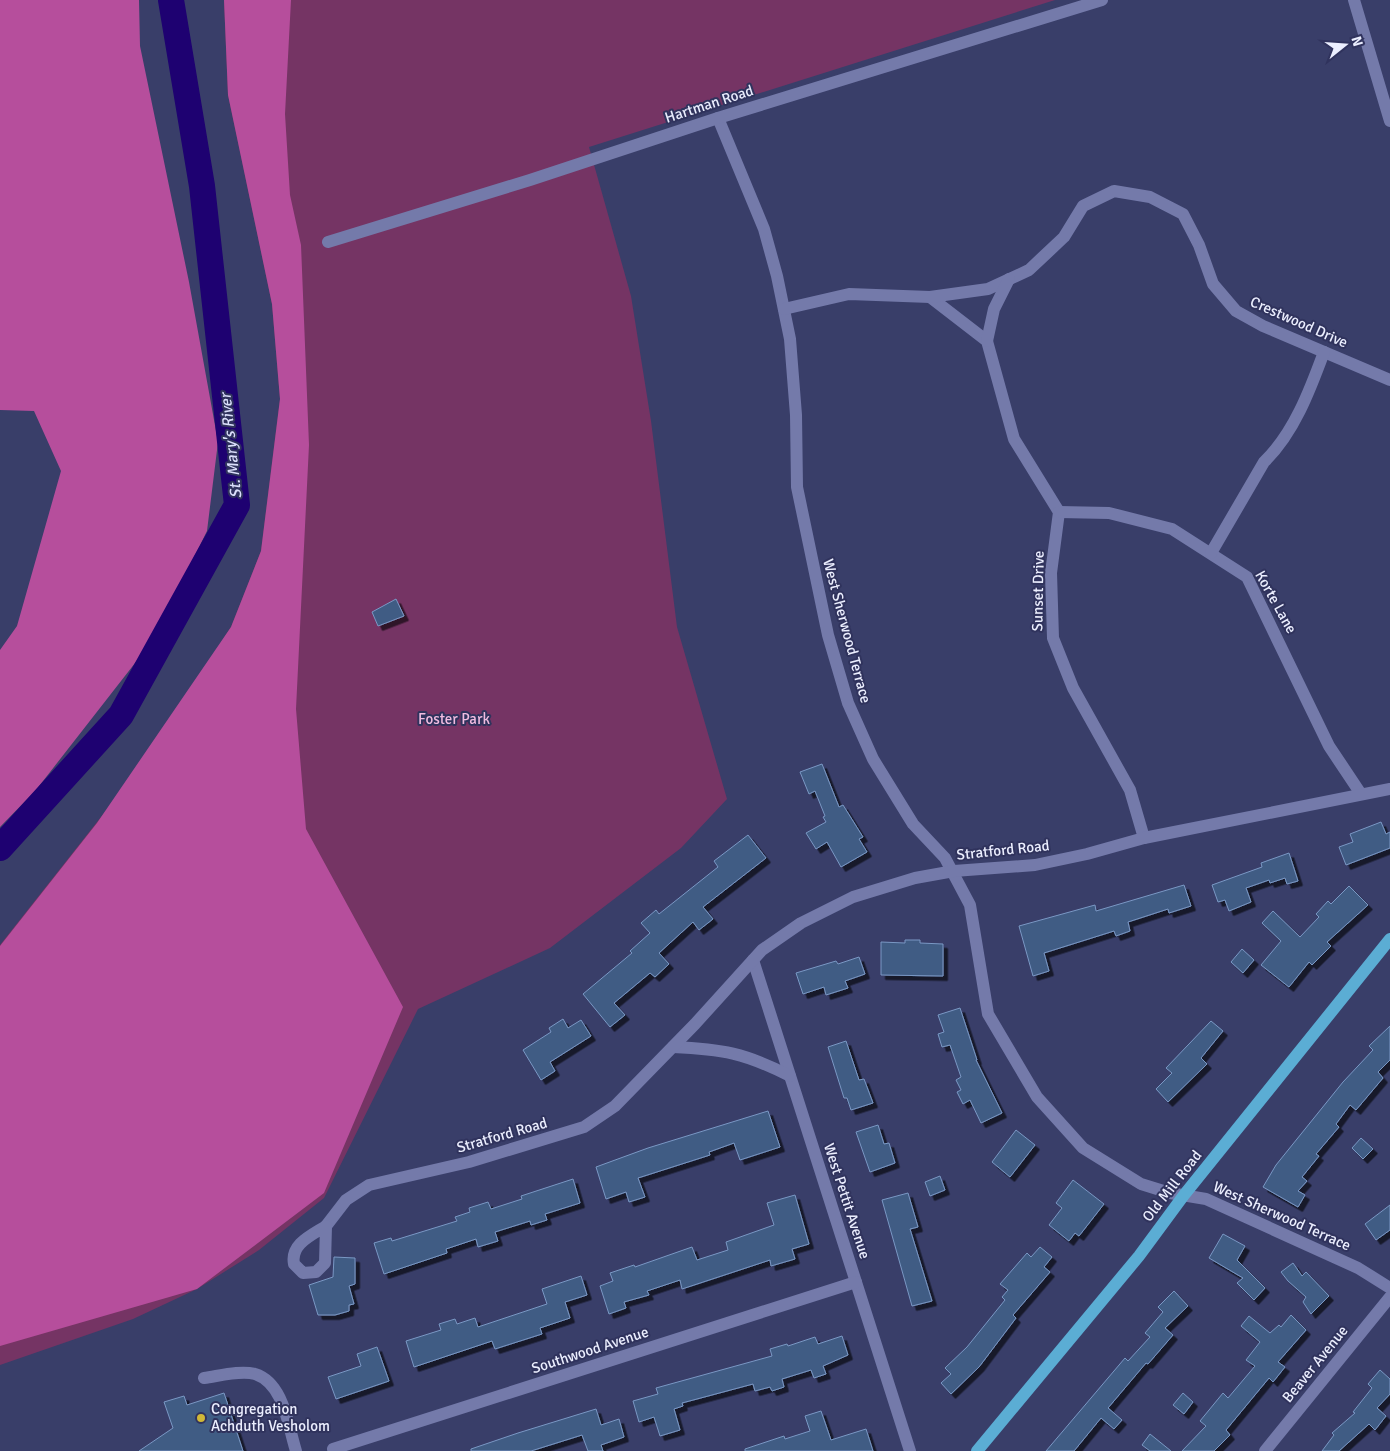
<svg xmlns="http://www.w3.org/2000/svg" width="1390" height="1451" font-family="Signika,sans-serif">
<defs>
<filter id="shadow"><feDropShadow dx="4.5" dy="4.5" stdDeviation="0" flood-color="#0009"/></filter>
</defs>
<rect width="100%" height="100%" fill="#393e69"/>
<polygon fill="#753464" points="224,0 1055,0 589,147 631,296 651,421 677,627 727,799 681,848 550,948 418,1009 324,1198 259,1250 197,1289 133,1319 0,1365 0,945 142,765 231,627 261,551 280,399 272,304 228,95"/>
<g fill="#b64e9c">
<polygon points="0,0 139,0 140,46 189,282 218,442 207,531 153,640 36,790 0,827 0,650 17,626 61,471 34,411 0,410"/>
<polygon points="224,0 291,0 285,114 290,195 301,245 309,445 296,709 306,829 403,1007 324,1193 197,1289 0,1346 0,946 97,823 231,627 261,551 280,399 272,304 228,95"/>
</g>
<g fill="none" stroke-linecap="round" stroke-linejoin="round">
<polyline stroke="#1e0171" stroke-width="26" points="0,848 121,715 237,505 202,186 171,0"/>
</g>
<g fill="#405b84" stroke="#7a98c4" filter="url(#shadow)">
<polygon points="396,599 404,616 378,626 372,612"/>
<polygon points="822,764 839,807 843,805 863,837 859,839 867,852 841,867 827,842 816,849 806,833 826,822 823,817 825,816 815,791 809,794 800,772"/>
<polygon points="1381,822 1386,834 1390,832 1390,848 1346,865 1339,847 1353,842 1350,834"/>
<polygon points="748,835 766,858 703,907 713,919 699,930 693,922 659,953 669,964 655,977 650,973 614,1003 625,1015 610,1027 583,994 632,953 630,951 650,933 641,923 656,910 659,914 718,867 714,861"/>
<polygon points="1289,853 1298,881 1287,884 1285,878 1270,883 1269,880 1246,888 1251,902 1229,911 1225,900 1218,902 1212,885 1262,867 1261,863"/>
<polygon points="1184,885 1191,906 1169,913 1168,909 1128,922 1130,931 1116,936 1114,931 1044,953 1049,971 1033,976 1019,926 1095,905 1096,911"/>
<polygon points="1349,886 1368,905 1327,942 1331,946 1312,965 1309,962 1289,987 1261,965 1281,941 1262,923 1273,911 1300,937 1319,917 1316,914 1328,901 1331,904"/>
<polygon points="905,940 920,940 920,943 943,944 943,976 881,975 881,942 905,943"/>
<polygon points="1242,949 1254,960 1243,973 1231,962"/>
<polygon points="859,957 865,974 845,981 848,988 826,995 824,987 803,994 796,973 836,961 838,964"/>
<polygon points="960,1008 977,1060 976,1060 1002,1113 981,1123 970,1100 963,1104 957,1092 961,1090 956,1080 961,1077 950,1045 942,1047 938,1034 944,1032 938,1015"/>
<polygon points="563,1019 568,1028 581,1020 591,1036 550,1062 555,1071 541,1080 523,1050 551,1032 549,1028"/>
<polygon points="1211,1021 1223,1031 1201,1058 1207,1064 1168,1102 1156,1089 1172,1073 1166,1068"/>
<polygon points="1390,1026 1390,1060 1378,1072 1383,1078 1356,1110 1350,1105 1336,1124 1339,1127 1316,1154 1319,1156 1302,1177 1307,1181 1298,1191 1305,1195 1298,1207 1263,1187 1276,1165 1343,1082 1373,1050 1369,1046"/>
<polygon points="846,1041 859,1080 864,1079 873,1103 851,1110 847,1098 844,1098 828,1047"/>
<polygon points="768,1111 780,1147 740,1160 734,1143 709,1152 710,1155 638,1178 645,1197 629,1202 626,1192 606,1199 596,1167 648,1148"/>
<polygon points="878,1125 884,1144 889,1143 895,1163 870,1172 856,1132"/>
<polygon points="1016,1130 1035,1145 1010,1177 992,1162"/>
<polygon points="1361,1138 1373,1149 1363,1159 1352,1148"/>
<polygon points="940,1176 945,1190 930,1196 925,1182"/>
<polygon points="573,1179 580,1203 545,1214 547,1220 531,1225 530,1221 495,1232 498,1241 478,1247 476,1239 446,1249 447,1253 384,1274 374,1243 391,1238 392,1241 457,1221 455,1217 470,1212 469,1208 488,1202 491,1209 522,1199 521,1196"/>
<polygon points="1073,1180 1104,1204 1079,1236 1075,1233 1069,1241 1049,1225 1062,1208 1056,1203"/>
<polygon points="908,1193 918,1227 910,1229 932,1301 912,1306 882,1200"/>
<polygon points="795,1195 809,1244 792,1249 795,1259 771,1266 770,1260 682,1289 680,1280 647,1291 649,1295 624,1302 626,1308 609,1314 600,1286 613,1281 610,1273 634,1265 635,1267 692,1247 697,1260 728,1250 726,1242 774,1225 767,1203"/>
<polygon points="1390,1205 1390,1230 1376,1240 1365,1224"/>
<polygon points="1223,1234 1245,1246 1237,1260 1265,1288 1254,1300 1237,1283 1243,1278 1209,1258"/>
<polygon points="1040,1247 1052,1257 1044,1267 1050,1272 1013,1315 1016,1318 979,1367 951,1394 941,1383 951,1374 945,1368 967,1347 1005,1300 1002,1297 1008,1290 1000,1284 1027,1253 1031,1257"/>
<polygon points="334,1257 355,1258 355,1284 349,1286 354,1304 349,1305 349,1311 335,1315 318,1315 309,1285 333,1277"/>
<polygon points="1293,1263 1302,1276 1306,1272 1329,1296 1311,1314 1303,1302 1306,1297 1288,1281 1281,1272"/>
<polygon points="581,1276 587,1295 565,1302 570,1318 540,1328 542,1334 495,1349 492,1341 414,1367 406,1341 441,1330 439,1324 455,1319 457,1324 475,1318 478,1327 547,1304 542,1289"/>
<polygon points="1174,1291 1188,1306 1165,1328 1173,1335 1148,1364 1146,1363 1108,1408 1122,1420 1114,1429 1101,1418 1074,1451 1046,1451 1125,1358 1128,1361 1150,1337 1145,1333 1163,1312 1158,1307"/>
<polygon points="1291,1315 1306,1330 1278,1362 1285,1367 1273,1382 1269,1378 1226,1430 1230,1435 1214,1451 1182,1451 1206,1426 1200,1421 1223,1393 1228,1398 1255,1366 1246,1360 1260,1342 1241,1326 1249,1316 1270,1333 1279,1325 1281,1327"/>
<polygon points="842,1336 848,1355 823,1366 826,1374 814,1378 811,1370 782,1379 784,1387 772,1391 770,1387 755,1391 753,1384 682,1403 683,1406 674,1409 680,1430 660,1436 654,1417 639,1422 633,1401 658,1394 656,1388 772,1356 770,1349 787,1344 788,1346 815,1337 818,1344"/>
<polygon points="377,1347 389,1381 336,1399 328,1377 361,1366 357,1354"/>
<polygon points="1380,1370 1390,1379 1390,1394 1377,1408 1386,1416 1375,1430 1369,1424 1339,1451 1322,1451 1334,1435 1332,1433 1355,1413 1353,1412 1372,1388 1368,1384"/>
<polygon points="224,1393 243,1451 139,1451 173,1428 164,1402 184,1396 187,1405"/>
<polygon points="1183,1393 1193,1402 1184,1414 1173,1405"/>
<polygon points="596,1409 601,1425 619,1419 624,1437 601,1445 603,1451 588,1451 582,1435 531,1451 471,1451 471,1449 518,1433"/>
<polygon points="821,1411 831,1440 866,1429 873,1451 745,1451 745,1449 784,1436 785,1439 810,1431 805,1416"/>
<polygon points="1150,1434 1171,1451 1150,1451 1142,1445"/>
</g>
<g fill="none" stroke-linecap="round" stroke-linejoin="round">
<g stroke="#747aaa" stroke-width="12">
<polyline points="1354,0 1390,121"/>
<polyline points="718,118 764,229 777,276 790,339 796,415 797,487 828,635 848,703 873,759 913,824 945,858 970,905 988,1014 1037,1097 1083,1148 1141,1184 1170,1193 1206,1199 1358,1268 1390,1288"/>
<polyline points="328,242 530,180 718,118 1102,0"/>
<polyline points="930,297 987,341 1014,439 1059,512 1051,573 1053,638 1073,688 1130,790 1144,838"/>
<polyline points="784,309 849,294 930,297 988,289 1029,270 1064,237 1083,206 1114,191 1150,197 1183,214 1199,245 1213,284 1236,311 1263,326 1390,380"/>
<polyline points="987,341 994,309 1009,279"/>
<polyline points="1059,512 1109,513 1172,529 1247,577 1329,746 1361,794"/>
<path d="M1211,553L1264,462C1294,433 1310,390 1324,352"/>
<polyline points="753,960 910,1451"/>
<path d="M673,1047C722,1049 745,1053 790,1076"/>
<polyline points="326,1226 346,1200 369,1185 469,1162 584,1127 615,1106 695,1024 762,950 801,923 853,897 915,878 954,871 1035,865 1087,854 1144,838 1390,789"/>
<path d="M326,1226L325,1263L316,1272L303,1273L294,1264C290,1244 312,1235 326,1226Z"/>
<path d="M204,1378C219,1376 240,1370 255,1374C284,1383 288,1426 296,1451"/>
<polyline points="333,1449 856,1282"/>
<polyline points="1265,1451 1390,1297"/>
</g>
<polyline stroke="#5badd4" stroke-width="12" points="977,1451 1139,1256 1184,1195 1390,939"/>
</g>
<circle fill="#d0b837" stroke="#30335d" stroke-width="2" cx="201" cy="1418" r="5"/>
<g text-anchor="middle" stroke-width="4" stroke-linejoin="round" paint-order="stroke">
<g font-size="15" fill="#ebeefe" stroke="#30335d">
<text transform="translate(709 104) rotate(-18)" y="5">Hartman Road</text>
<text transform="translate(1299 322) rotate(24)" y="5">Crestwood Drive</text>
<text transform="translate(1038 591) rotate(-89)" y="5">Sunset Drive</text>
<text transform="translate(1276 602) rotate(61)" y="5">Korte Lane</text>
<text transform="translate(847 631) rotate(75)" y="5">West Sherwood Terrace</text>
<text transform="translate(1003 850) rotate(-6)" y="5">Stratford Road</text>
<text transform="translate(502 1135) rotate(-16)" y="5">Stratford Road</text>
<text transform="translate(1172 1186) rotate(-52)" y="5">Old Mill Road</text>
<text transform="translate(847 1201) rotate(72)" y="5">West Pettit Avenue</text>
<text transform="translate(1282 1216) rotate(24)" y="5">West Sherwood Terrace</text>
<text transform="translate(590 1350) rotate(-18)" y="5">Southwood Avenue</text>
<text transform="translate(1315 1364) rotate(-51)" y="5">Beaver Avenue</text>
</g>
<g font-size="15" fill="#f1bce0" stroke="#30335d">
<text x="454" y="724">Foster Park</text>
</g>
<g font-size="15" fill="#ebeefe" stroke="#30335d" text-anchor="start">
<text x="211" y="1414">Congregation<tspan x="211" dy="17">Achduth Vesholom</tspan></text>
</g>
<g font-size="16" font-style="italic" fill="#dbdffb" stroke="#30335d">
<text transform="translate(230 446) rotate(-96)" y="6">St. Mary's River</text>
</g>
</g>
<g transform="translate(1345 45) rotate(73)" stroke="#30335d" stroke-width="4" paint-order="stroke">
<path d="M0-4L9 19L0 12L-9 19Z" fill="#ebeefe"/>
<text y="-8" font-size="14" font-weight="bold" text-anchor="middle" fill="#ebeefe">N</text>
</g>
</svg>
